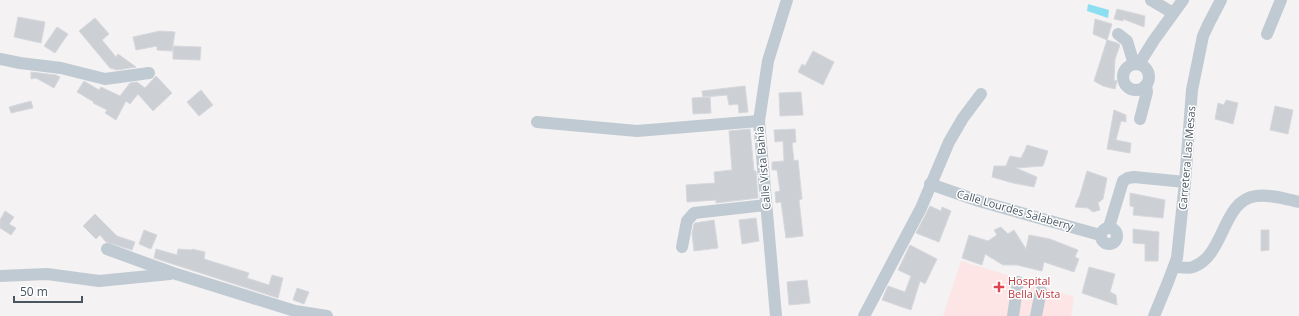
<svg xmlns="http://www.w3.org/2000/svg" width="1299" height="316" font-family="'Open Sans',sans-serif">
<rect width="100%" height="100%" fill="#f4f2f2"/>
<polygon fill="#fce5e4" points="961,261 1017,278 1074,297 1071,316 943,316"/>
<polygon fill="#8cdff0" points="1088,4 1109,10 1108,18 1087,11"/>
<g fill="#cccfd4" stroke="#d6d8dd">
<polygon points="1117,9 1145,16 1144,27 1123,19 1123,21 1114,19"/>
<polygon points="18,17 45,22 41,43 14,37"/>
<polygon points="95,18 109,34 102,40 116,57 118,54 136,67 117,70 110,68 79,31"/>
<polygon points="1095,19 1112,24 1107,40 1093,34"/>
<polygon points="57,27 68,34 55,53 44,46"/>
<polygon points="160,31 175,32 172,51 157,50 157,46 136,50 133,37"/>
<polygon points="1107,40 1117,43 1120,45 1115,59 1114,80 1117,81 1115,89 1103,86 1094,81"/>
<polygon points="173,46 201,47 200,60 173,59"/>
<polygon points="813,51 834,62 823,85 798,72 802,64 805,66"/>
<polygon points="31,72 56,75 60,77 54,88 36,78 31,79"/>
<polygon points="156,76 172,93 153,111 138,94 130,104 126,101 116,120 105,113 107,110 93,103 94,102 77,92 84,81 99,90 101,87 120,96 130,83 137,82 145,88"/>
<polygon points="745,86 748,112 739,113 738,104 729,105 727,95 703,97 702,91"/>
<polygon points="201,90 213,105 199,116 187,102"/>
<polygon points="801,92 803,115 780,116 779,93"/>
<polygon points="710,97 711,113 693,114 692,98"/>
<polygon points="1226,100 1238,103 1233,124 1215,119 1218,103 1224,105"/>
<polygon points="31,101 33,108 11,113 9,107"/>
<polygon points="1275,106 1293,110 1288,134 1270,130"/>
<polygon points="1114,110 1126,115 1126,122 1121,121 1116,140 1131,143 1130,153 1107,149"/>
<polygon points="750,129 754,171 756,171 758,198 716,203 716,200 687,202 686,185 715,183 714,172 732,170 729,131"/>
<polygon points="795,129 796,142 792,143 794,161 798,160 802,199 799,200 803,236 786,238 781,202 776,203 775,192 780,191 777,170 772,170 772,162 784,161 783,141 775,142 774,130"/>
<polygon points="1027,145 1048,151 1043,166 1016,168 1037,177 1034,187 1013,183 992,177 994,166 1006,166 1010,156 1021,158 1025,150"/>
<polygon points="1087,171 1107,178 1103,199 1098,203 1100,210 1093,212 1088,208 1075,207 1080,195"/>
<polygon points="1130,193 1165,200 1163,218 1133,215 1134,207 1130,206"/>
<polygon points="930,206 941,211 942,207 951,211 939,242 916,233"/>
<polygon points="5,211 14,217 9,224 16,228 11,235 0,228 0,220"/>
<polygon points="95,214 117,236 135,242 132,250 106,242 100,235 96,239 83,226"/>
<polygon points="756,218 759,241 742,244 739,220"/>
<polygon points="714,220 718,248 694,251 692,234 694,224 695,223"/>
<polygon points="1001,227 1008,234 1014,230 1026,249 1029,235 1050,239 1078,250 1075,257 1079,259 1074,272 1044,262 1042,271 1017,265 1003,265 985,254 982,265 962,258 969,235 988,241 997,235 994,230"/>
<polygon points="1133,229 1159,232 1158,261 1145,261 1145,244 1133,243"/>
<polygon points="144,230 157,235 151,249 139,244"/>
<polygon points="1261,230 1269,230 1269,250 1261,251"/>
<polygon points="910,245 937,259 925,284 920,281 911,310 882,300 888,286 905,292 911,276 898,270"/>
<polygon points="156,249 177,255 178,249 191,250 192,249 205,252 204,259 249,273 247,278 269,285 272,275 283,278 278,298 154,258"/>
<polygon points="1089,267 1115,274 1110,292 1116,295 1117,305 1082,293"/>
<polygon points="807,280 810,303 789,305 787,282"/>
<polygon points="297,288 309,292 304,304 293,300"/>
</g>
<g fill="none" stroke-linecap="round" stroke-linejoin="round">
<g stroke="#c0cad2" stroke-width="12">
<polyline points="1151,0 1173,13"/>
<polyline points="1118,34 1127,41 1134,64"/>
<polyline points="1267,34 1281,0"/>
<polyline points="0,59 20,63 61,68 105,79 149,73"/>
<polyline points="1139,64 1154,40 1183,0"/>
<circle cx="1136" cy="77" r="13"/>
<polyline points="1140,119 1147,92 1146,85"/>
<polyline points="537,122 637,131 759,121"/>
<polyline points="930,184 979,201 1100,235"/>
<polyline points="1109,227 1123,181 1128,178 1134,177 1185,182"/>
<circle cx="1109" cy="236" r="8"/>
<polyline points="682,247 687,221 694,213 766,205"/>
<polyline points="107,249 173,273 295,311 327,316"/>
<path d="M1175,267C1180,267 1188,269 1193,267C1225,256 1222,200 1256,196C1270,194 1286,199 1299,202"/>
<polyline points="0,276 47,274 99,281 170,274"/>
<polyline points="776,316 759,121 768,61 787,0"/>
<polyline points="864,316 921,208 949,142 963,118 981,94"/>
<polyline points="1013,316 1018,282"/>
<polyline points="1036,316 1041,291"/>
<polyline points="1154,316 1168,282 1177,258 1185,182 1192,90 1203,36 1208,25 1221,0"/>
</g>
</g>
<path fill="#e0444e" stroke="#fff" stroke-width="1.5" d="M997 281h4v4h4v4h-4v4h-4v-4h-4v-4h4z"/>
<g text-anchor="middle" stroke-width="3" stroke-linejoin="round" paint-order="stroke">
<g font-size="11" fill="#495661" stroke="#fff">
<text transform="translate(1187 158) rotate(-85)" y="4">Carretera Las Mesas</text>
<text transform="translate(763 168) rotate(-95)" y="4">Calle Vista Bahía</text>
<text transform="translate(1015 210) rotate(16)" y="4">Calle Lourdes Salaberry</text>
</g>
<g font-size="11" fill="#be3a42" stroke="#fff" text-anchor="start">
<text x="1008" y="285">Hospital<tspan x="1008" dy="13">Bella Vista</tspan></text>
</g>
</g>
<path d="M14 296v6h68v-6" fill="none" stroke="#495661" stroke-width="2"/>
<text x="20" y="296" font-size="12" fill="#495661" stroke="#ffffff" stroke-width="3" paint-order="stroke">50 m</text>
</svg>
